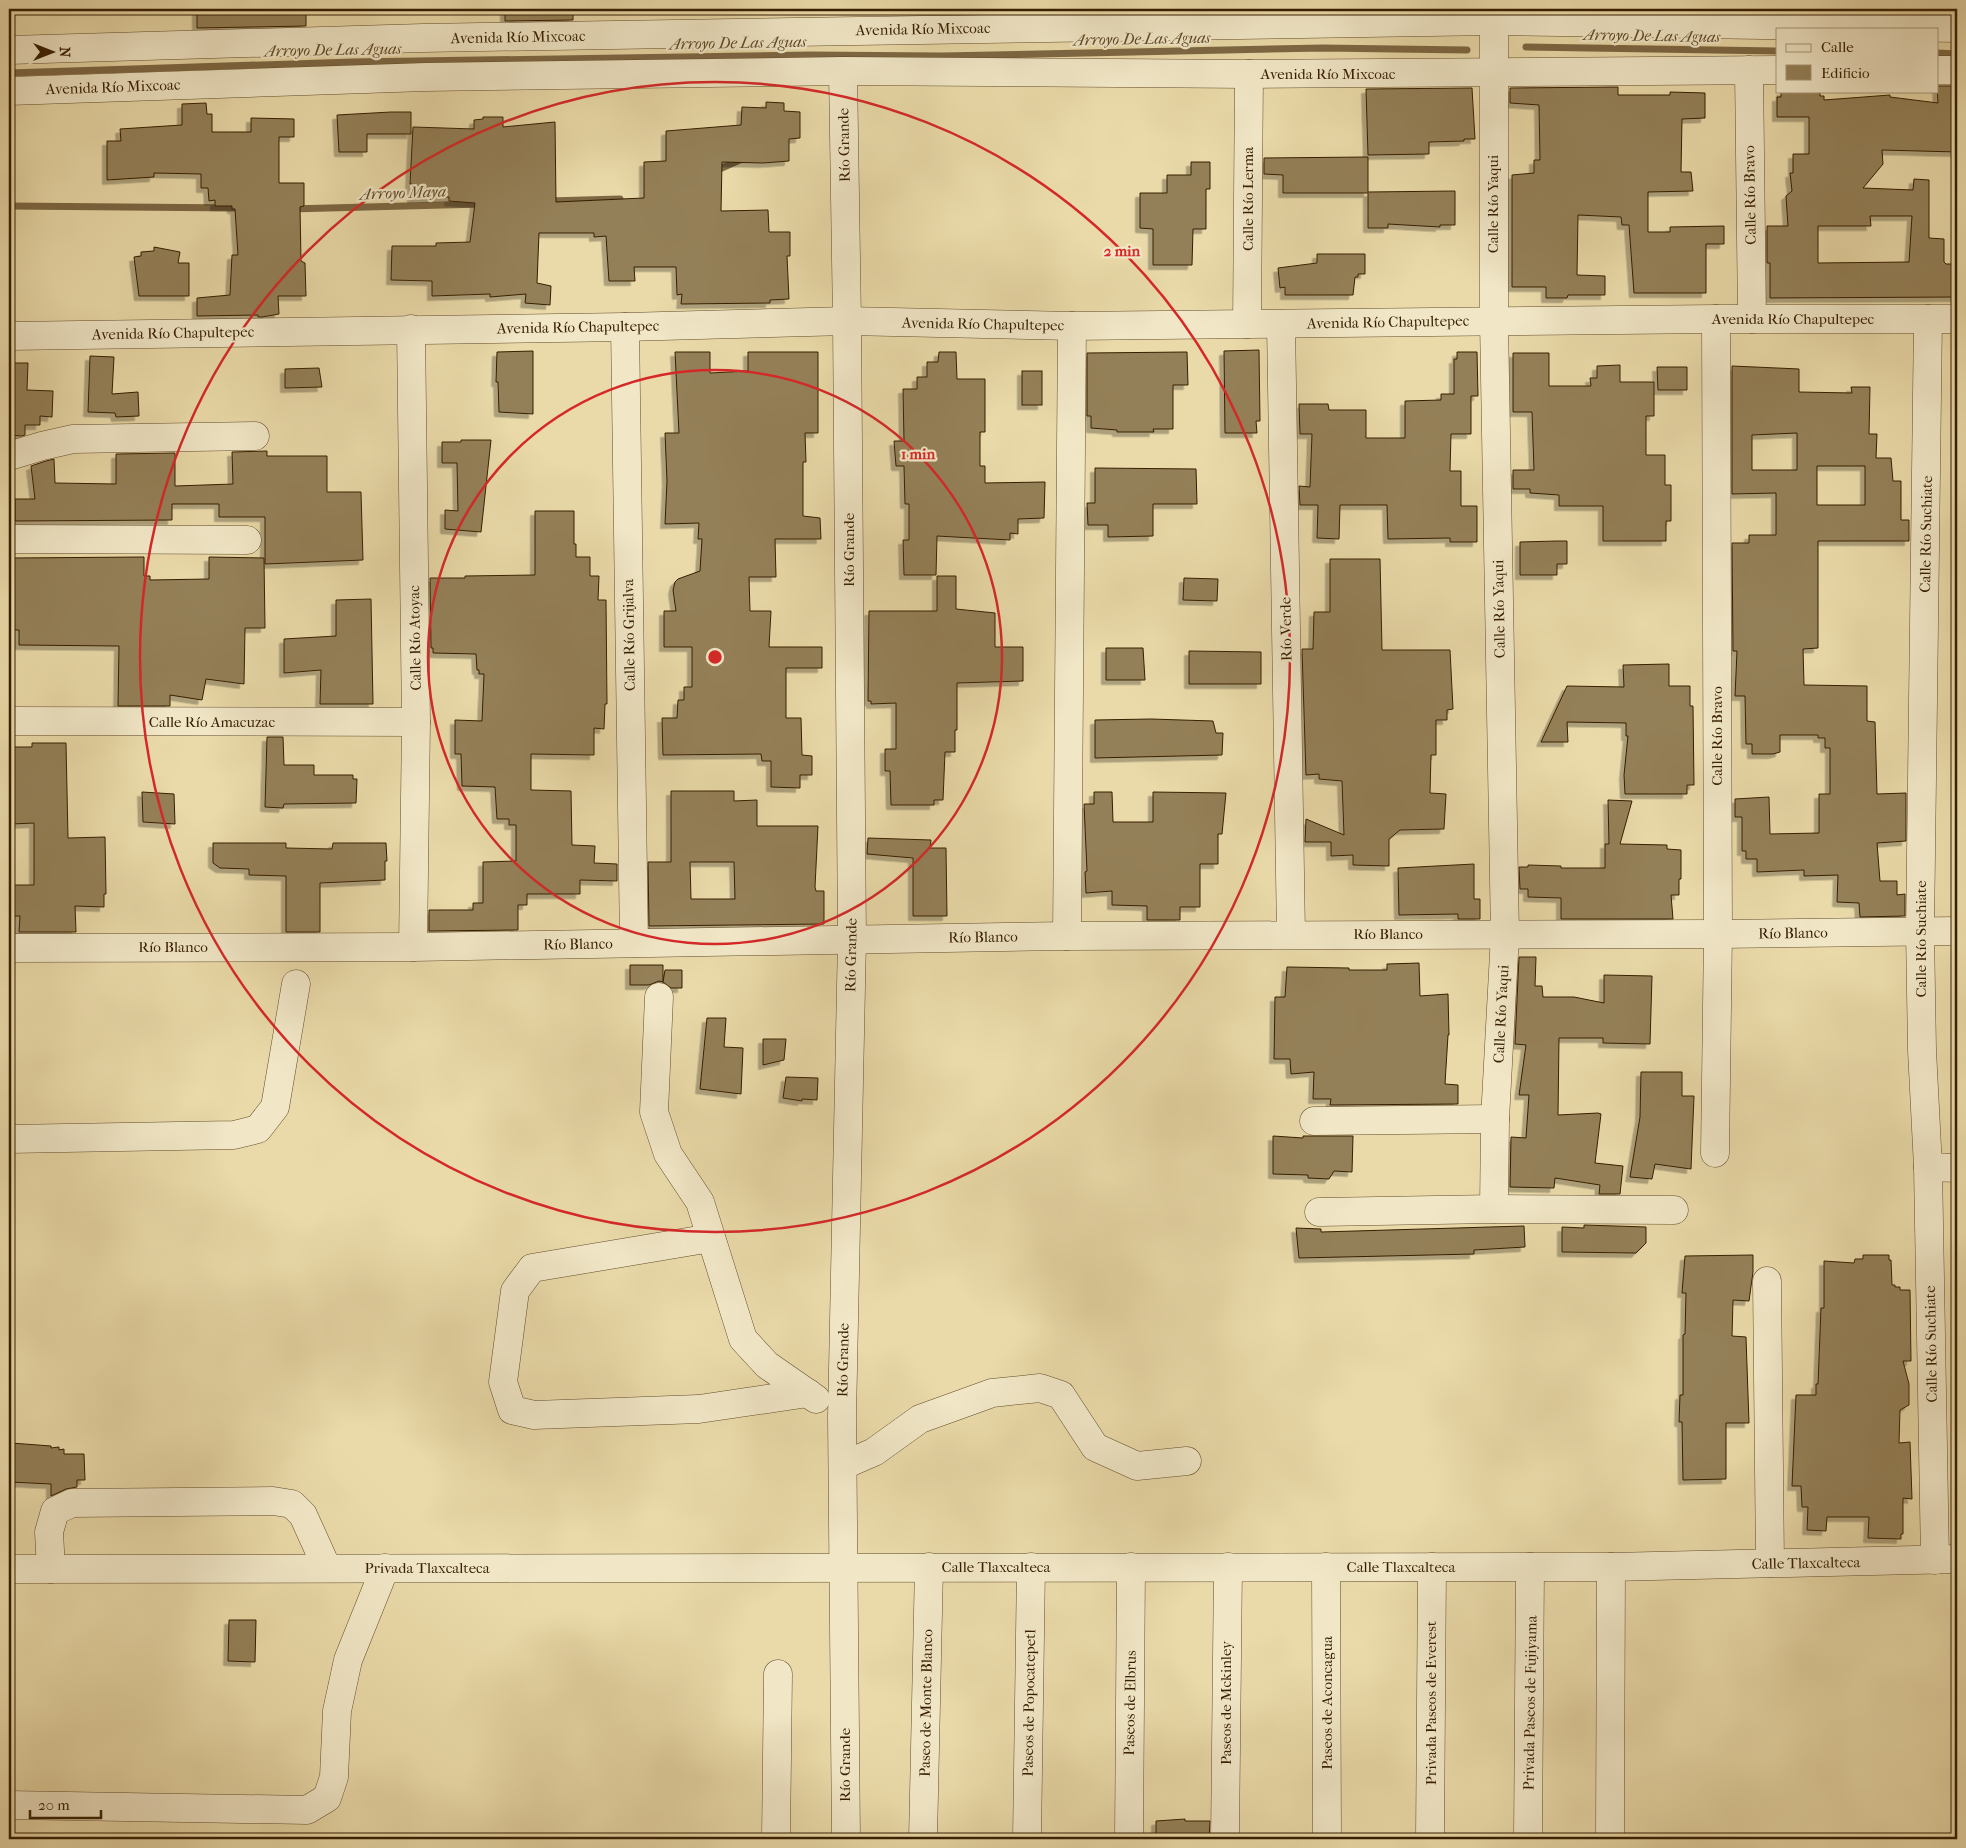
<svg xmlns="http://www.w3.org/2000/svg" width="1966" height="1848" font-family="'IM FELL French Canon',serif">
<defs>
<filter id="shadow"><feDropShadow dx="-4.5" dy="4.5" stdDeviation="0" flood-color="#0004"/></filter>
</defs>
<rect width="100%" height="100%" fill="#eadaa9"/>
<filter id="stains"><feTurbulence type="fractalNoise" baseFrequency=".004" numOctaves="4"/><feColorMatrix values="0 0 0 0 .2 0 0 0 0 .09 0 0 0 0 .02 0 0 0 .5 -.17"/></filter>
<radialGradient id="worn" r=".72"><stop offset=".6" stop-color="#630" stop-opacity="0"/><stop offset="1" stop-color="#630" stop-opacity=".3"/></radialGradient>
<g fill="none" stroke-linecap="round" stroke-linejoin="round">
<g stroke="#7d6844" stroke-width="7">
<polyline points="1526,47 1777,51"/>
<polyline points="1937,53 1957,54"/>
<polyline points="9,73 353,62 810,55 942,56 1323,48 1467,50"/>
<polyline points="715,171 742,159"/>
<polyline points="548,201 620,199"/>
<polyline points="9,206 240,208"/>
<polyline points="290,209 482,204"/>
</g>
</g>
<g fill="#948058" stroke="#361e01" fill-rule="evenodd" filter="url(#shadow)">
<polygon points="197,9 306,9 306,26 197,28"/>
<polygon points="505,9 573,9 573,20 505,21"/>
<path d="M1937,86H1957V152L1882,150L1883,164L1863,188L1913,190L1914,179L1929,180V238L1944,239V262L1946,264H1957V297L1770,298V263H1767V226H1788L1786,196L1792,191L1790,173H1793V154H1809V117H1777V97H1781V91H1820V96H1824V100L1890,95V97L1938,103ZM1870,216H1912L1909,262L1818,263V226H1871Z"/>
<polygon points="1618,87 1618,95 1670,95 1670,92 1705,93 1705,118 1682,119 1681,172 1691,172 1693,191 1648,192 1648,232 1670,232 1670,227 1724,226 1724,244 1706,244 1706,293 1634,293 1629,225 1622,225 1621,217 1578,215 1577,275 1605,276 1605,295 1568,295 1567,298 1546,298 1546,287 1512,287 1512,175 1534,173 1534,160 1540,160 1539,105 1510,103 1510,88"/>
<polygon points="1472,88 1475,139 1464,139 1464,141 1429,142 1429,154 1368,155 1366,89"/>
<polygon points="766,102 784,103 784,111 800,112 800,138 789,139 789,161 763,163 722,162 721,211 768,210 769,232 790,232 790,256 787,256 789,299 770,300 770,303 681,304 682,294 677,295 676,267 634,267 635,281 609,281 606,236 594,237 594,233 539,233 537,283 551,286 550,305 525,303 526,294 490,297 490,294 432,296 432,281 391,280 392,246 436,246 436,243 470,242 475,203 449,201 449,197 412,198 412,184 410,184 413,127 474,129 474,120 483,119 483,117 503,117 503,127 555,122 556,202 644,198 644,162 666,161 666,131 741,125 742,107 766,108"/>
<polygon points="206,103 207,114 212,114 212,132 251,132 251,118 294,119 294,137 279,137 279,183 304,183 304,206 300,207 301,261 305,263 306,296 278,296 279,314 262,317 258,317 258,315 197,316 197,298 230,295 232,255 238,255 235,209 232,209 232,206 215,206 215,200 209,201 208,188 201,188 201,174 154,173 154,177 107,180 107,141 121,141 120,129 182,125 182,104"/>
<polygon points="391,112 411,112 411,134 367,134 367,152 339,152 337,115"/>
<polygon points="1368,157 1368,192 1455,191 1455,225 1440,225 1440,227 1388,224 1388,228 1368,228 1368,193 1283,193 1283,175 1264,174 1264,158"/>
<polygon points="1191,162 1210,162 1210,189 1206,189 1206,229 1193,229 1192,265 1153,265 1153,229 1140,228 1140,193 1167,193 1167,175 1191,175"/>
<polygon points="154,247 180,252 178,263 189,263 189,296 139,296 134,257 141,256 141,252 154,251"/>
<polygon points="1317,254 1365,254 1365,274 1358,274 1358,277 1355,277 1353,295 1285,295 1285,287 1280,288 1278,268 1317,263"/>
<polygon points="1259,350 1260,421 1256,421 1257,433 1225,433 1224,351"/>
<polygon points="533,351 533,414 499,412 498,382 496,382 497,352"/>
<polygon points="675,352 710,352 710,373 748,371 748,352 818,352 818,433 805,433 806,462 803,462 803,516 820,518 821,539 775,539 776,577 749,577 750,611 771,611 769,647 822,647 822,668 786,668 786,718 801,718 802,755 812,756 812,775 800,775 800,788 771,787 771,761 762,761 761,754 663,755 662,718 677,718 678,700 684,700 684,687 692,687 692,647 664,647 664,611 676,611 673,590 675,582 678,579 700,571 702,539 698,539 699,523 665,524 667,481 665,433 679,433"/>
<polygon points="939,352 956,352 957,379 985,379 985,432 980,432 980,466 985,466 985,483 1045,482 1044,518 1018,519 1018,534 1010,533 1010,540 937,536 936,575 904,575 903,540 909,540 909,504 905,504 904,466 896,466 894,441 904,441 903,389 917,389 917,377 927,377 927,362 938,362"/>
<polygon points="1187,352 1188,385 1173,385 1173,429 1153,429 1154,432 1117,432 1117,430 1091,428 1091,416 1087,416 1087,353"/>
<polygon points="1457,352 1477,352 1478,396 1471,396 1471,434 1451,434 1450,471 1461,471 1461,506 1477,506 1477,542 1450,542 1450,538 1388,539 1387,505 1340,505 1339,539 1317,538 1318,505 1300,505 1299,486 1310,487 1312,434 1300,434 1299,404 1328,404 1329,410 1366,410 1366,438 1405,438 1405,401 1441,400 1441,394 1454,394 1454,359 1457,359"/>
<polygon points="1513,353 1549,353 1549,386 1591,386 1590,378 1597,378 1597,366 1620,365 1620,382 1654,382 1654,416 1646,416 1646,455 1665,455 1665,485 1671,485 1671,521 1666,521 1666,541 1603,541 1603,506 1559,506 1559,495 1530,493 1530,489 1513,489 1513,470 1534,470 1532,412 1513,412"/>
<polygon points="90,356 114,357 112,394 138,392 139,416 116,417 115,413 88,412"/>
<polygon points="9,363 28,363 27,390 53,391 52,417 40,416 40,425 25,425 25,435 22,436 9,435"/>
<path d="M1732,366L1799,369V392L1852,393L1851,387H1870L1869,434H1877L1876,458H1891L1893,481H1901V520H1909V541H1818V648L1803,649L1804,685L1867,686V721L1875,722L1877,794L1906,793V841L1877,843L1880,881H1897V895L1905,894V916L1860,917L1859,903L1837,902L1838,875L1804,876V870L1757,872V859H1746V851H1742V817H1735V799L1769,797L1770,834L1819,833V794H1830V748H1825V738H1818V735H1780V752L1773,754H1752V744H1746L1745,696H1735L1737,651H1733L1732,543H1749V535H1776V493L1732,494ZM1797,433V470H1752V435ZM1817,466H1865V505H1817Z"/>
<polygon points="1657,367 1687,367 1687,390 1658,390"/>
<polygon points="319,368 322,387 285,388 285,369"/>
<rect x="1022" y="371" width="20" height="34"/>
<polygon points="461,440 491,440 481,532 445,529 445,510 458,511 457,463 442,463 442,442 461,442"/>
<polygon points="267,451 267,456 327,456 327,492 361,492 363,560 265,564 265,517 219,517 219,504 172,504 172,520 15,521 15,499 35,499 31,466 46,461 54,459 55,483 116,484 116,454 175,453 175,486 233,484 232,452"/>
<polygon points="1095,468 1196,469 1197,504 1153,504 1153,536 1108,537 1108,525 1088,525 1087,503 1095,503"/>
<polygon points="535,511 574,511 574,544 576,544 576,557 590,557 590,576 599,576 598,600 606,600 607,704 605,704 604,729 594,728 594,755 531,754 531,790 571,791 572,845 595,846 594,863 617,864 617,881 580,880 580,894 527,894 527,905 518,905 518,930 429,931 429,910 473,910 473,903 483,903 483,862 516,861 516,825 509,825 509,819 497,819 495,787 462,786 461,754 455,754 455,720 482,721 484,674 479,674 479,670 477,670 476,654 433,653 433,648 431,648 430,578 465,578 465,576 535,575"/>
<polygon points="1557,541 1567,541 1567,564 1557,564 1557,575 1520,575 1520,542"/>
<polygon points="144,557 144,576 150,576 150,580 209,579 209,557 264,558 265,628 245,628 244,684 206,679 202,700 170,695 170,706 118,706 119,646 19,645 19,630 9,630 9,571 14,571 13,558"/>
<polygon points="1330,559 1380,559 1382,650 1450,650 1453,709 1447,710 1447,720 1436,720 1436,755 1431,755 1430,793 1446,794 1444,829 1400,830 1389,839 1389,866 1353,865 1353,855 1331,856 1331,842 1305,842 1306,819 1344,835 1342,781 1319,779 1319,774 1306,775 1302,649 1313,649 1314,612 1330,612"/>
<polygon points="937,576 956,576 956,609 995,613 995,647 1023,647 1023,681 957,683 957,730 955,730 955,752 945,752 943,800 934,800 934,805 891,805 890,771 885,771 885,749 896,749 896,703 871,704 871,701 868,701 869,611 937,611"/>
<polygon points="1184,578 1218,579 1217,601 1183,600"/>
<polygon points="371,599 373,704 320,704 321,670 284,673 284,639 336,636 336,600"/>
<polygon points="1106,648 1143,648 1145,680 1106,680"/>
<polygon points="1189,651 1261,652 1261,684 1189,684"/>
<polygon points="1669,664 1669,686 1690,686 1690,706 1693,706 1694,785 1687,785 1687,794 1625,794 1624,775 1628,736 1626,736 1626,723 1567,722 1568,742 1541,742 1567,686 1624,687 1623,665"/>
<polygon points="1151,719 1213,721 1216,733 1223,733 1222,755 1095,758 1095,720"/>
<polygon points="267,737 283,737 284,765 314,765 314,775 353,775 353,779 357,779 356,803 284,804 283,808 265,807"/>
<polygon points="32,743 66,743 68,838 105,837 106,894 104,894 104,907 75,906 76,932 19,932 20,916 9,916 9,885 34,885 34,823 12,824 11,785 9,785 9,747 32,747"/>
<path d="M671,791H734V801L757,800V826H818L815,887L816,891H824V924L649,926L648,862H671ZM690,862H734L735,899H691Z"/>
<polygon points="142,792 174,794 175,824 143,822"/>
<polygon points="1094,792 1112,792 1113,822 1153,822 1153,792 1226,793 1222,834 1218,834 1218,864 1200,864 1200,907 1180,907 1180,920 1147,920 1147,906 1112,905 1112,891 1086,893 1085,872 1087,871 1084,804 1094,804"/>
<polygon points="1608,800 1632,801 1620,844 1667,845 1667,849 1681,850 1681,879 1679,879 1679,895 1671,895 1673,919 1561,919 1561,898 1528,897 1528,889 1520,889 1519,867 1528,867 1528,865 1561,866 1561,868 1605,868 1605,844 1609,844"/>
<polygon points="868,838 931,840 930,848 946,848 947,916 913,916 913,858 867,854"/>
<polygon points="213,843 286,843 286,848 332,849 333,843 386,843 387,861 385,861 385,880 320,883 320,932 286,932 286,876 249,875 249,869 220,868 213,863"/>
<polygon points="1474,864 1474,899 1480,899 1480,919 1458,919 1458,914 1399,915 1398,868"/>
<polygon points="1519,957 1536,957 1535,986 1542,986 1543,997 1574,997 1604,1003 1604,975 1652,976 1650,1044 1603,1043 1603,1038 1559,1038 1558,1115 1598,1113 1601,1114 1595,1163 1623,1166 1620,1194 1599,1194 1600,1185 1555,1178 1554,1188 1510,1187 1511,1137 1526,1138 1529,1095 1519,1095 1526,1045 1515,1044"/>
<polygon points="1419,963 1420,996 1448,994 1449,1035 1448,1035 1445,1084 1458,1085 1458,1104 1330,1105 1331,1099 1313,1099 1314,1072 1291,1074 1290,1059 1274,1059 1275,997 1285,997 1287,967 1349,968 1349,970 1387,970 1387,964"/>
<polygon points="630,965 663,965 663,982 659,981 649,985 630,985"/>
<polygon points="665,970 682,970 682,988 671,988 663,982"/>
<polygon points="707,1018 726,1018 724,1047 743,1048 741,1094 700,1089"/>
<polygon points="763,1039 786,1039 784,1060 763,1065"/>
<polygon points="1641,1072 1682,1072 1682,1096 1694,1096 1691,1169 1655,1164 1652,1179 1630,1177 1640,1117"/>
<polygon points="786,1077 818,1078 817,1100 802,1099 802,1101 783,1098"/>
<polygon points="1273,1136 1303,1138 1303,1136 1353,1136 1352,1172 1334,1171 1329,1179 1308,1178 1308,1175 1273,1174"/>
<polygon points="1584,1225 1646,1227 1646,1243 1636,1253 1562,1252 1562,1227 1584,1228"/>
<polygon points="1524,1226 1525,1247 1474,1250 1474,1254 1299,1258 1296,1228 1321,1229 1321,1232"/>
<polygon points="1753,1255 1753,1272 1749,1301 1733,1300 1732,1336 1746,1337 1749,1423 1726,1423 1726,1479 1683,1480 1682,1422 1679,1422 1680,1395 1683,1395 1683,1335 1685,1334 1686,1293 1682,1293 1685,1256"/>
<polygon points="1863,1255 1889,1255 1889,1260 1891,1260 1892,1285 1895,1285 1895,1287 1900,1287 1900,1290 1910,1290 1911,1361 1903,1361 1909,1384 1909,1405 1900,1410 1899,1443 1910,1442 1912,1499 1903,1498 1903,1534 1901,1534 1901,1539 1868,1538 1869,1517 1827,1517 1826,1531 1807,1530 1808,1507 1802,1507 1801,1486 1792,1486 1796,1395 1816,1395 1816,1384 1818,1384 1821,1308 1824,1308 1824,1261 1854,1263 1855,1259 1863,1259"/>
<polygon points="11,1443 51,1446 51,1448 59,1447 59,1450 64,1449 64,1454 84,1454 85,1480 77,1480 77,1487 66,1489 51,1496 51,1484 9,1482"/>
<polygon points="229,1620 256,1620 255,1662 228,1661"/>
<polygon points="1185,1819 1185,1821 1210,1821 1209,1839 1156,1839 1156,1821"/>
</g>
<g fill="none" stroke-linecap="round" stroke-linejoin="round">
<g stroke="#634d2b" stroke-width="29">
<g id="minor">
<polyline points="1494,9 1494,321 1505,935 1495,1119 1494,1209"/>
<polyline points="9,50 423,38 1494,21 1957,28"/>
<polyline points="1749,70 1752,319"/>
<polyline points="1937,70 1957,70"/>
<polyline points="843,71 847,321 852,939 842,1417 846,1839"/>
<polyline points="9,91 426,77 843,71 1249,74 1777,70"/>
<polyline points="1928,319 1920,931 1922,1050 1928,1167 1935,1560"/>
<polyline points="1247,324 1249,74"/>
<polyline points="1281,324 1291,934"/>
<polyline points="625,327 634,943"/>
<polyline points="411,329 416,722 413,947"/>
<polyline points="9,336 625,327 847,321 1072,326 1716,319 1957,319"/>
<polyline points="9,456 42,446 73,439 255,436"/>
<polyline points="9,539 247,540"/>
<polyline points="9,721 416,722"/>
<polyline points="1067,936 1072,326"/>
<polyline points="9,948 413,947 1067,936 1718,934 1957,931"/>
<polyline points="659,997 654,1112 668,1154 700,1202 743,1339 767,1365 816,1399"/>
<polyline points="1314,1121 1495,1119"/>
<polyline points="9,1139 234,1135 258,1129 275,1107 296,984"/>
<polyline points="1715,1153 1718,934 1716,319"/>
<polyline points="1928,1167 1957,1168"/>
<polyline points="1319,1212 1494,1209 1674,1210"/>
<polyline points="711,1238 532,1268 515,1291 503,1382 512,1410 534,1415 699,1409 808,1393"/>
<polyline points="1767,1281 1770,1563"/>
<polyline points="844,1465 874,1452 920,1419 992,1393 1040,1388 1061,1395 1095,1447 1137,1466 1187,1461"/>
<polyline points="1326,1567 1327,1839"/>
<polyline points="9,1569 1611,1567 1957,1559"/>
<polyline points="51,1569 49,1532 55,1511 72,1503 273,1501 292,1504 303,1515 327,1568"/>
<polyline points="9,1805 307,1810 327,1798 334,1777 337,1711 348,1660 385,1568"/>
<polyline points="776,1839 778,1674"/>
<polyline points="923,1839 929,1567"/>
<polyline points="1027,1839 1031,1567"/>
<polyline points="1129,1839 1131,1567"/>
<polyline points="1225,1839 1228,1567"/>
<polyline points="1430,1839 1432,1567"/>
<polyline points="1528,1839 1530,1567"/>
<polyline points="1610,1839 1611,1567"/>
</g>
</g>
<use href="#minor" stroke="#f1e7c7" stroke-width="28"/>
</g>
<g fill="none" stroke="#d62828" stroke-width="2.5">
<circle cx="715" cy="657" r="287"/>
<circle cx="715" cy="657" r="575"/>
</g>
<g text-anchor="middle" stroke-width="4.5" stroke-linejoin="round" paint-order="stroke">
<g font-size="15" fill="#361e01" stroke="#f1e7c7">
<text transform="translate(923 29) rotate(-1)" y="5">Avenida Río Mixcoac</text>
<text transform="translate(518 37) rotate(-1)" y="5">Avenida Río Mixcoac</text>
<text x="1328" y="79">Avenida Río Mixcoac</text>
<text transform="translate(113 87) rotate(-2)" y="5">Avenida Río Mixcoac</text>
<text transform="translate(844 145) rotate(-91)" y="5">Río Grande</text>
<text transform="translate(1750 195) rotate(-91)" y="5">Calle Río Bravo</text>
<text transform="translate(1248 199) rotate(-90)" y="5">Calle Río Lerma</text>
<text transform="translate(1493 204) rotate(-90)" y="5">Calle Río Yaqui</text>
<text x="1793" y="324">Avenida Río Chapultepec</text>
<text transform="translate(1388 322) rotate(-1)" y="5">Avenida Río Chapultepec</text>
<text transform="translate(983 324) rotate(1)" y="5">Avenida Río Chapultepec</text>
<text transform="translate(578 327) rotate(-1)" y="5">Avenida Río Chapultepec</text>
<text transform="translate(173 333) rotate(-1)" y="5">Avenida Río Chapultepec</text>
<text transform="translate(1926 534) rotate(-89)" y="5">Calle Río Suchiate</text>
<text transform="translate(849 550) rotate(-90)" y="5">Río Grande</text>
<text transform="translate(1499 609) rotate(-91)" y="5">Calle Río Yaqui</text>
<text transform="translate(1286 629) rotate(-91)" y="5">Río Verde</text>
<text transform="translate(629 635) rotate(-91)" y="5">Calle Río Grijalva</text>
<text transform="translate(415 638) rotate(-91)" y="5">Calle Río Atoyac</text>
<text x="212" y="727">Calle Río Amacuzac</text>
<text transform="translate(1717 736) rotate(-90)" y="5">Calle Río Bravo</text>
<text transform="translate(1793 933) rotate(-1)" y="5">Río Blanco</text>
<text x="1388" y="939">Río Blanco</text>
<text transform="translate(983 937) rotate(-1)" y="5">Río Blanco</text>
<text transform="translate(1921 939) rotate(-90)" y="5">Calle Río Suchiate</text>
<text transform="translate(578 944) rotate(-1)" y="5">Río Blanco</text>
<text x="173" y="952">Río Blanco</text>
<text transform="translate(851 955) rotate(-89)" y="5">Río Grande</text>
<text transform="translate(1501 1014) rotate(-87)" y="5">Calle Río Yaqui</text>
<text transform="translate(1931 1344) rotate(-91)" y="5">Calle Río Suchiate</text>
<text transform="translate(843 1360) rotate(-89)" y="5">Río Grande</text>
<text transform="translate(1806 1563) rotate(-1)" y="5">Calle Tlaxcalteca</text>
<text x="996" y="1572">Calle Tlaxcalteca</text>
<text x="1401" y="1572">Calle Tlaxcalteca</text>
<text x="427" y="1573">Privada Tlaxcalteca</text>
<text transform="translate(926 1703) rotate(-89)" y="5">Paseo de Monte Blanco</text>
<text transform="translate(1029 1703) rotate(-89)" y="5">Paseos de Popocatepetl</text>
<text transform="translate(1130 1703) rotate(-89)" y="5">Paseos de Elbrus</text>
<text transform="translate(1226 1703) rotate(-90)" y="5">Paseos de Mckinley</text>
<text transform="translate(1327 1703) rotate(-90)" y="5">Paseos de Aconcagua</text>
<text transform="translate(1431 1703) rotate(-90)" y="5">Privada Paseos de Everest</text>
<text transform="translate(1530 1703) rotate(-89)" y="5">Privada Paseos de Fujiyama</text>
<text transform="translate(845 1765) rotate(-90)" y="5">Río Grande</text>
</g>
<g font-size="16" font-style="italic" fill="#604928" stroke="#f1e7c7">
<text transform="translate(1652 35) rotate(1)" y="6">Arroyo De Las Aguas</text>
<text transform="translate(1142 38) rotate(-1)" y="6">Arroyo De Las Aguas</text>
<text transform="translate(738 42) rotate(-1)" y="6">Arroyo De Las Aguas</text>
<text transform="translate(333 49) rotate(-1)" y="6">Arroyo De Las Aguas</text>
<text transform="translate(403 192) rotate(-2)" y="6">Arroyo Maya</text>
</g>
</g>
<circle cx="715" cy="657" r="8" fill="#d62828" stroke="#f1e7c7" stroke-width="2.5"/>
<g font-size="15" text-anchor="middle" font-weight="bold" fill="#d62828" stroke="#f1e7c7" stroke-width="4.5" stroke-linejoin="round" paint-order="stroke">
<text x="1122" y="256">2 min</text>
<text x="918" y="459">1 min</text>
</g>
<rect width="1966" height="1848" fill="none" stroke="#eadaa9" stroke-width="30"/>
<rect x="10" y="10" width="1946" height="1828" fill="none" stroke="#361e01" stroke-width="2.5"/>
<rect x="15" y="15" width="1936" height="1818" fill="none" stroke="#361e01"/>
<rect x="1776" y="28" width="162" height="65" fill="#f1e7c7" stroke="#a69778"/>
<rect x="1786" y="44" width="25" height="8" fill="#f1e7c7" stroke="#a69778"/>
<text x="1821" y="52" font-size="15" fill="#361e01">Calle</text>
<rect x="1786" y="65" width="25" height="15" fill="#948058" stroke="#a69778"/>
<text x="1821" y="78" font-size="15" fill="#361e01">Edificio</text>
<g transform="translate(52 52) rotate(90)" stroke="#f1e7c7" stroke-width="4" paint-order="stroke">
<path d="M0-4L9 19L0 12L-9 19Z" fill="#361e01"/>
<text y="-8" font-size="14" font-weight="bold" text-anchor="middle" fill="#361e01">N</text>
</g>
<path d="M30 1810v8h71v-8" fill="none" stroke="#361e01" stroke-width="2.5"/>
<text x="38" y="1810" font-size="15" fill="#361e01" stroke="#f1e7c7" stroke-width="4" paint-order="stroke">20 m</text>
<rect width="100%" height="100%" filter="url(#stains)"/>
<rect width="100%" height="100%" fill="url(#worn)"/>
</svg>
